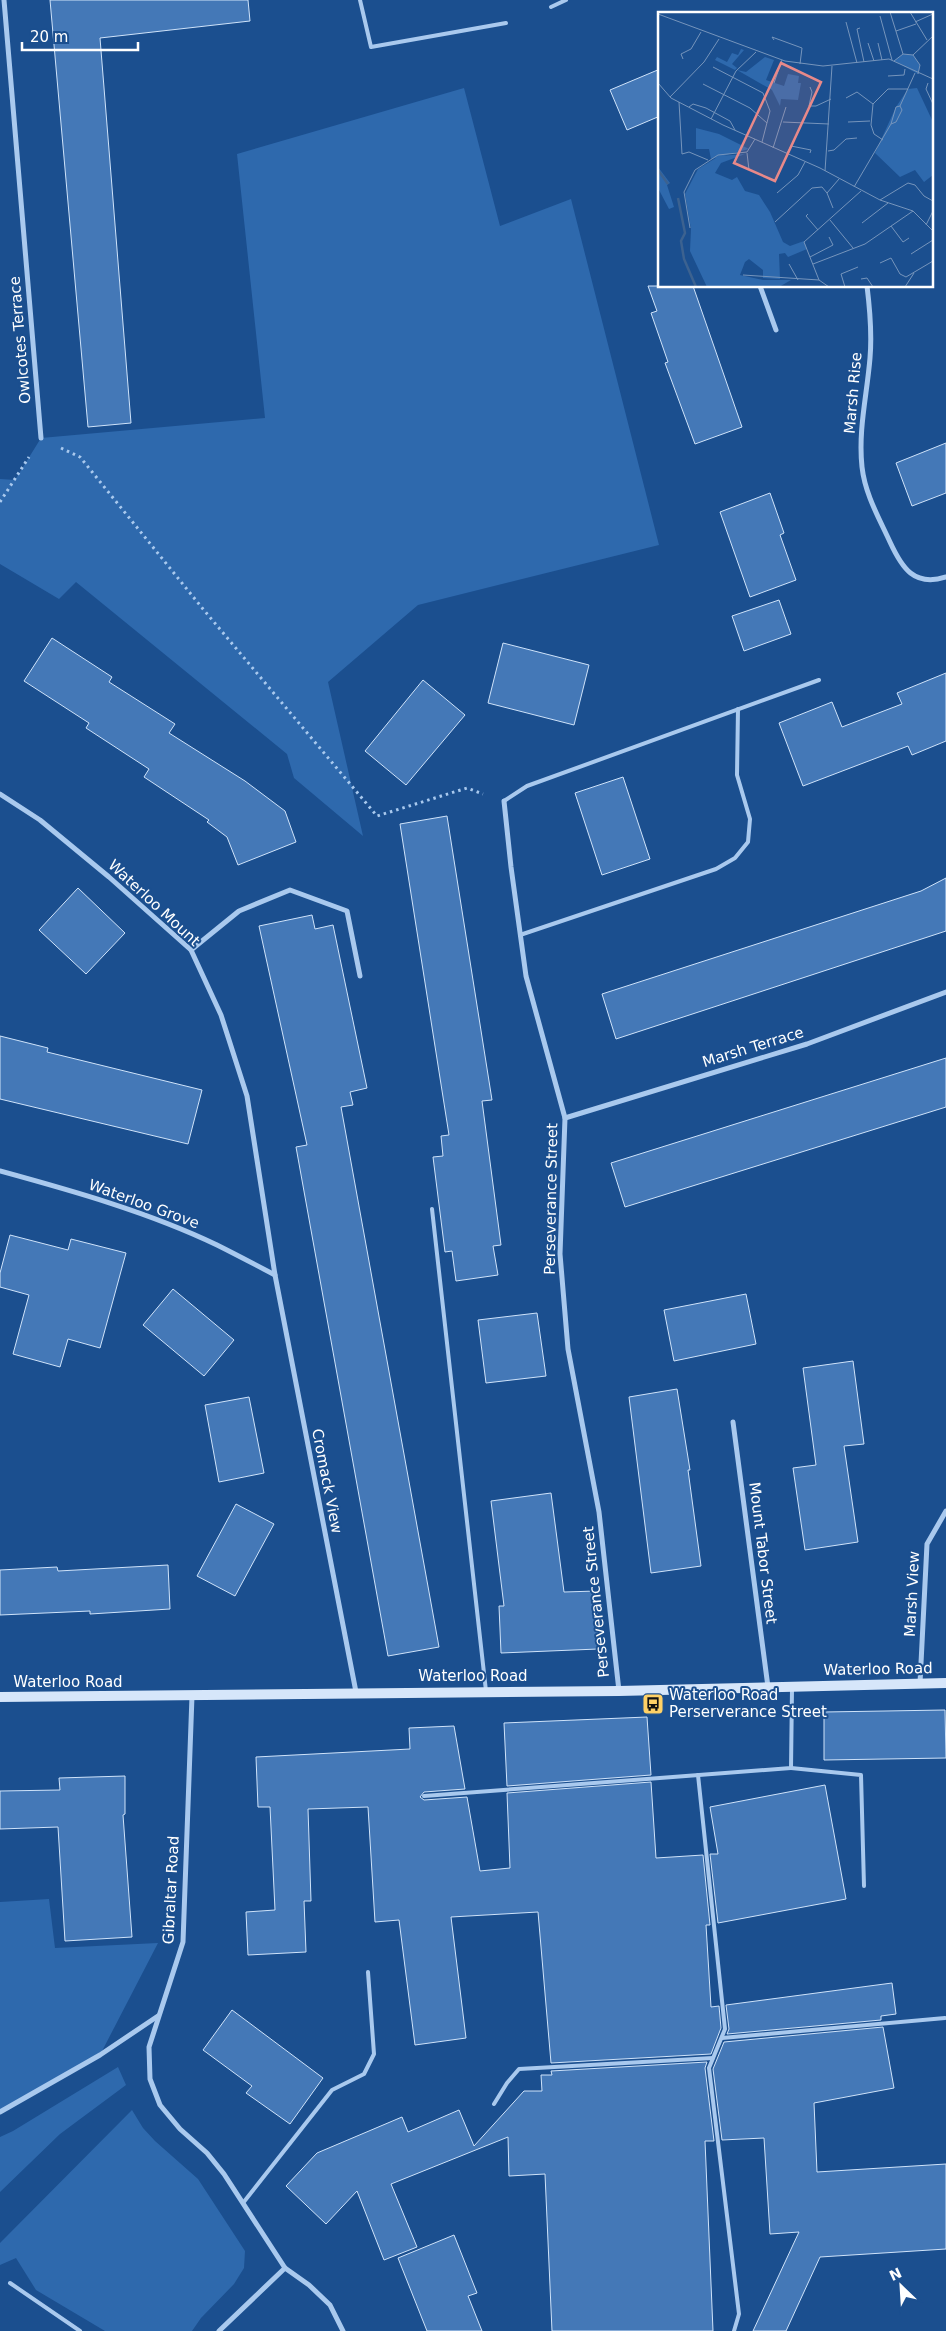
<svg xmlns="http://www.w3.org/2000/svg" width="946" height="2331" font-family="'DejaVu Sans',sans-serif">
<rect width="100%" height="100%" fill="#1b4f8f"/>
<g fill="#2e69ad">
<polygon points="464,88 500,226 571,199 659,545 418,605 328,682 363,836 294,778 287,754 76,582 59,599 0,564 0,479 15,480 41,438 265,418 237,154"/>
<polygon points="49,1899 55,1948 158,1943 100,2055 0,2112 0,1902"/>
<polygon points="118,2067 126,2085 60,2134 0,2192 0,2137 13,2131"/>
<polygon points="132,2110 143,2128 155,2141 198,2179 245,2251 244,2268 234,2284 201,2318 192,2331 105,2331 36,2290 16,2258 0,2265 0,2243"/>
</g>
<g fill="#4478b7" stroke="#cfe3fa">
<polygon points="50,0 248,0 250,21 100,38 131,423 88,427"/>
<polygon points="660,69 660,116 627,130 610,90"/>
<polygon points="648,286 693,286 742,427 695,444 665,363 668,362 651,313 657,311"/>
<polygon points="946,443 946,493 912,506 896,463"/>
<polygon points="770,493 784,533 780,535 796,580 750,597 720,512"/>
<polygon points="779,600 791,634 744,651 732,616"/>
<polygon points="52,638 112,677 109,682 175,724 169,733 245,781 285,811 296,842 238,865 227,837 207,822 209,820 144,777 149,769 86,728 89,723 24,681"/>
<polygon points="503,643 589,665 574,725 488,703"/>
<polygon points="946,673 946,741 912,755 908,746 803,786 779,723 832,702 842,727 902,704 897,693"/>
<polygon points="423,680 465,715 406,785 365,751"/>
<polygon points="623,777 650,859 602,875 575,793"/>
<polygon points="447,816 492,1100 482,1101 501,1245 493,1246 498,1275 456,1281 452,1251 445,1252 433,1157 443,1156 441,1136 449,1135 400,824"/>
<polygon points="946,878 946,931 616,1039 602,994 921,891"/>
<polygon points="78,888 125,933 86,974 39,930"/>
<polygon points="312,915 315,929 333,925 367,1088 350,1092 353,1105 341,1107 439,1647 388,1656 296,1147 307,1145 259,926"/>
<polygon points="0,1036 48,1048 47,1052 202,1090 188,1144 0,1099"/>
<polygon points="946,1058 946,1107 625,1207 611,1163"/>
<polygon points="10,1235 68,1250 71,1239 126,1253 100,1348 68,1339 60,1367 13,1354 29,1295 0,1287 0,1273"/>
<polygon points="173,1289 234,1340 204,1376 143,1325"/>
<polygon points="746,1294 756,1344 674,1361 664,1310"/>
<polygon points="537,1313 546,1376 486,1383 478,1320"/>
<polygon points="853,1361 864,1444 844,1446 858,1542 805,1550 793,1468 816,1465 803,1368"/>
<polygon points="677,1389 690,1470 688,1470 701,1566 651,1573 629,1397"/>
<polygon points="249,1397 264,1473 219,1482 205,1405"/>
<polygon points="551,1493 564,1592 596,1591 598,1649 501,1653 499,1606 504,1606 491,1501"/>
<polygon points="236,1504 274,1524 235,1596 197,1576"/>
<polygon points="168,1565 170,1609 90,1614 90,1611 0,1615 0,1570 57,1567 58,1571"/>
<polygon points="945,1710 946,1758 824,1760 824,1712"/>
<polygon points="647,1717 651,1775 507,1786 504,1723"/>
<polygon points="454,1726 465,1789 424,1792 420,1797 424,1800 467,1797 480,1871 510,1868 507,1793 651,1782 656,1858 703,1855 710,1925 706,1925 711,2007 719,2006 721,2028 711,2054 551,2063 538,1912 451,1917 466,2038 415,2045 399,1920 375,1922 368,1807 308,1809 311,1901 304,1901 306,1952 248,1955 246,1912 275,1910 270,1807 258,1807 256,1757 410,1749 409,1728"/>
<polygon points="125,1776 125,1814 123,1815 132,1937 65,1941 58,1827 0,1829 0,1791 60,1790 59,1778"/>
<polygon points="825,1785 846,1899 718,1923 710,1854 718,1854 710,1807"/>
<polygon points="892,1983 896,2014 881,2016 881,2020 727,2034 729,2029 726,2005"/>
<polygon points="232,2010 323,2078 290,2124 246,2093 252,2086 203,2050"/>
<polygon points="883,2027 894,2088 814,2103 817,2172 946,2164 946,2249 820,2257 786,2331 753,2331 799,2232 770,2234 764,2138 722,2140 713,2069 724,2042"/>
<polygon points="707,2062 705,2068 714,2141 705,2141 713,2331 552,2331 545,2174 509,2176 508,2137 391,2184 417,2247 384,2260 357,2191 326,2224 286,2186 317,2153 402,2117 408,2132 459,2110 474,2146 524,2091 542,2091 541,2075 552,2075 551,2071"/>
<polygon points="454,2235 477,2293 468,2296 482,2331 427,2331 398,2258"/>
</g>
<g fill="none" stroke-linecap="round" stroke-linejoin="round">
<g stroke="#a9c9ee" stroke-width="3" stroke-dasharray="2.5 4" stroke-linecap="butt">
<polyline points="61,448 80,457 203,609 377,816 467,788 483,794"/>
<polyline points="0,502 29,457"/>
</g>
<g stroke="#a9c9ee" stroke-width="4">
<polyline points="360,0 371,47 506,23"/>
<polyline points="551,7 566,0"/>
<polyline points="504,801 527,786 819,680"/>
<polyline points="520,935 716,869 735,858 748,842 750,819 737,775 738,709"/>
<polyline points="432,1209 486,1691"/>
<polyline points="791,1768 861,1775 864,1886"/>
<polyline points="698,1775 725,2029 709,2068 739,2314 734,2331"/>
<polyline points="424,1796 791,1768 792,1689"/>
<polyline points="722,2038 945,2018"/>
<polyline points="494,2104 507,2083 519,2069 713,2058"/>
<polyline points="243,2203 332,2090 364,2074 374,2054 368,1972"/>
<polyline points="10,2283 80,2331"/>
</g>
<g stroke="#a9c9ee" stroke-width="5">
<polyline points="4,0 41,438"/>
<polyline points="760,286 776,330"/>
<path d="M867,286C870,310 872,335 870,358C867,395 858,430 862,467C865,494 879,518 890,542C902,568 914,587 946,577"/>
<polyline points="0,794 40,820 109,877 191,950 221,1015 247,1096 275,1275 356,1692"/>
<polyline points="504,801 511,867 526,976 565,1118 560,1254 568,1349 599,1512 619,1691"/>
<polyline points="191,950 239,911 290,890 347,911 360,976"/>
<polyline points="565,1118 807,1044 946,992"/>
<path d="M0,1171C73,1191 148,1212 217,1245C237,1255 256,1265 275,1275"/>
<polyline points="733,1422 768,1687"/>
<polyline points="920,1683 927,1544 946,1511"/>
<polyline points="192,1696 183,1942 149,2047 150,2079 160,2105 180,2129 207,2153 224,2174 285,2268 309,2285 330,2305 343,2331"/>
<polyline points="0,2112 100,2055 158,2016"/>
<polyline points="219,2331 285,2268"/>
</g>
<polyline stroke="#d6e6fa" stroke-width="10" points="0,1697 619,1691 946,1683"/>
</g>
<defs>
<g id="bus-square" transform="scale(1.125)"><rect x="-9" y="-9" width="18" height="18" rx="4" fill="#ffd166" stroke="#1b4f8f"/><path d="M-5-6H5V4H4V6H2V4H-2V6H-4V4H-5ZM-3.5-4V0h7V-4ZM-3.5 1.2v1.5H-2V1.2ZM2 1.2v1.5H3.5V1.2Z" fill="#111"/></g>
</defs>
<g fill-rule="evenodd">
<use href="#bus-square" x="653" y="1704"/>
</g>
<g text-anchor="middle" stroke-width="4" stroke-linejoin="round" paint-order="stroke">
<g font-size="15" fill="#fff" stroke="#1b4f8f">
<text transform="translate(20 340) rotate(-95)" y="5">Owlcotes Terrace</text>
<text transform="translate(853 393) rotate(-85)" y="5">Marsh Rise</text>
<text transform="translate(154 903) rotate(43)" y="5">Waterloo Mount</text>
<text transform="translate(753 1047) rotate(-17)" y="5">Marsh Terrace</text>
<text transform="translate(551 1199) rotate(-89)" y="5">Perseverance Street</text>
<text transform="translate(144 1204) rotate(20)" y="5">Waterloo Grove</text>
<text transform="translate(327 1481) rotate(79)" y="5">Cromack View</text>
<text transform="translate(763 1553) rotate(83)" y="5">Mount Tabor Street</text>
<text transform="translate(912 1594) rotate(-87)" y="5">Marsh View</text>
<text transform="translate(596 1602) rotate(-96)" y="5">Perseverance Street</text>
<text transform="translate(878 1669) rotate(-1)" y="5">Waterloo Road</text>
<text x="473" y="1681">Waterloo Road</text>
<text x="68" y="1687">Waterloo Road</text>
<text transform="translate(171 1890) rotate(-87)" y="5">Gibraltar Road</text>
</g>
<g font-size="15" fill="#fff" stroke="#1b4f8f" text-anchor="start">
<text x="669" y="1700">Waterloo Road<tspan x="669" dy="17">Perserverance Street</tspan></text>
</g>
</g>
<g transform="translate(658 12)">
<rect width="275" height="275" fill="#1b4f8f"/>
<path d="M83,37L86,38L74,52L79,56L77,58L57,48L59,45L69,50L74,41L80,43ZM245,42L255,43L262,53L260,62L236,49ZM107,45L116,48L108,68L126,74L130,62L141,64L140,71H143L140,88L123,87L122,94L114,78L79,58L88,60ZM259,76L275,110V163L266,170L257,158L242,165L217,141L238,95L250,77ZM38,116L61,122L91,137L53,147L51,137H38ZM87,142L63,151L57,161L74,168L79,165L87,179L101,183L112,200L125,230L132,234L146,229L149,237L130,245L127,241L121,242L122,267L105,266V258L91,247L87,250L82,263L105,268H133L121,275H49L32,239L33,217L27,182L40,157L61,144ZM0,155L12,171L9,173L16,195L11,197L0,176Z" fill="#2e69ad"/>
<path fill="none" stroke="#3c6290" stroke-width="2.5" d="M0,158L10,172M20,186L27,221L23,229L26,247L38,275"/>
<path fill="none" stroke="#7695bc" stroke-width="1" d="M232,0L245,42M252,0L269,28M0,2L127,49L165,54L231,47L275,67M222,4L234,48M188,10L199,51M257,10L275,2M202,16L199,17L206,50M238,19L258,12M116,28L114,25L144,36L142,52M210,31L216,49M220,31L224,48M255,43L275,24M25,47L23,42L33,37L43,20M236,49L245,42L255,43L262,53L260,62M55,55L105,81L112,99L104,130M230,64L246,63L247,57M0,71L13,86L65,113L162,156L222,188L255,199L275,219M116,71L124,48M270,71L268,77L275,92M45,72L92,96L109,111M152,75L154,80L151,94H158L173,87M12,85L46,50L61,27M188,86L199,80L215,92M21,90L24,142L31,140L50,148M242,94L244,98L238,110L233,112L238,95ZM242,94L257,61M31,95L35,92L48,96L72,109L77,118M53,107L78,59L98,40M125,110L171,112M190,110L212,109M225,128L216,122L213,113L215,92L230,77H250M115,136L128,95M170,139L176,138L188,127L199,126M89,141L91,158M129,141L133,134L153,138L152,141M167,159L174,54M196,175L233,112M119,181L140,163L147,150M169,181L175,196M222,188L250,171L257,173L266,184L275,189M150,202L148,204L160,218M172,208L195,236M117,210L154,176L164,175L169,181L181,167M204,211L230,191M268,213L275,199M233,214L245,230L251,226M32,216L26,180L37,158L60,143L89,140L97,127M253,242L275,228M152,245L175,233L171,225M222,251L233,246L242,262L248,265L275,249M131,252L140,268M155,252L207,232L255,199M85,263L161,268L171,275M203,267L209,266L215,275M161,268L146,230L203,179M187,275L183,262L200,255M247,275L256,261"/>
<path fill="#e88989" fill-opacity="0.15" stroke="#e88989" stroke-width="2.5" d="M123,51L163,70L117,169L76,151Z"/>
<rect width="275" height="275" fill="none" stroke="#fff" stroke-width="2.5"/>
</g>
<g transform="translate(901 2286) rotate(335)" stroke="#1b4f8f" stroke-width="4" paint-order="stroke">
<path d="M0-4L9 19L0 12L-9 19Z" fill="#ffffff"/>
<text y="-8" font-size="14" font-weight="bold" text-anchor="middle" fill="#ffffff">N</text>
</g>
<path d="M22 42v8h116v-8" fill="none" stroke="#ffffff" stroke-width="2.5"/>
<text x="30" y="42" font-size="15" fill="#ffffff" stroke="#1b4f8f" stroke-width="4" paint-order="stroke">20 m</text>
</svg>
